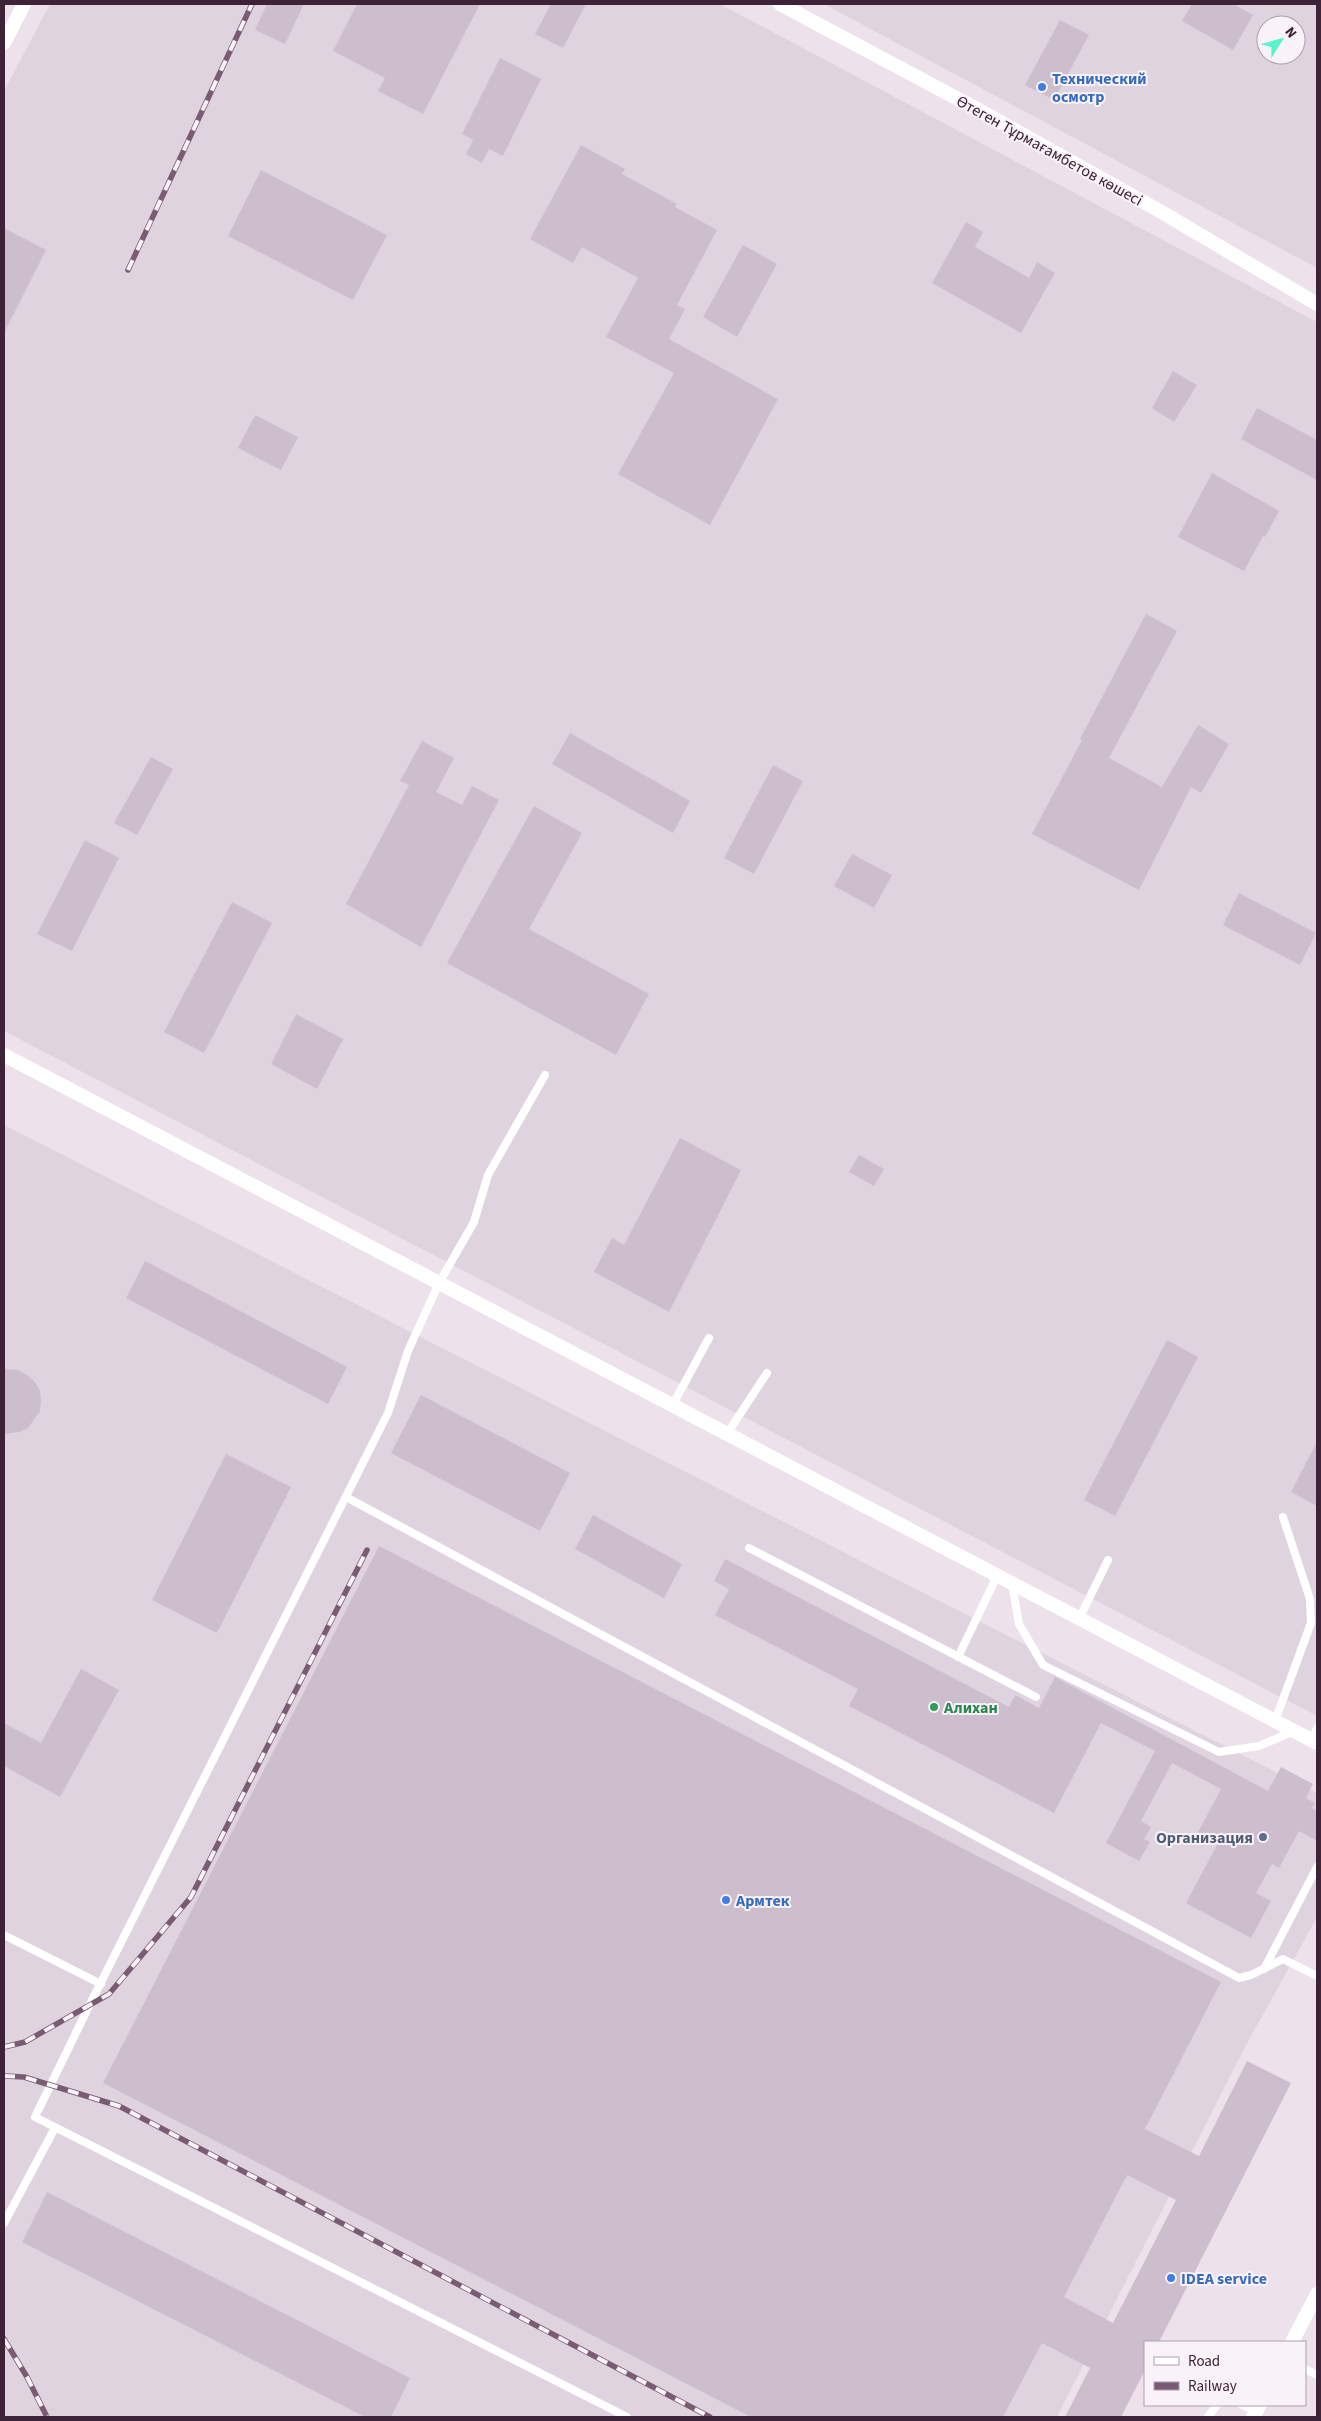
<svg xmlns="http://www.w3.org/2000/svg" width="1321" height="2421" font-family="'Source Sans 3',sans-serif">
<rect width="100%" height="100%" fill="#ede2ec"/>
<g fill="#e0d3e0" fill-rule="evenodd">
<polygon points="50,4 720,4 1317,322 1317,1716 4,1031 4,91"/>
<path d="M824,4H1317V268ZM1266,25H1296V55H1266Z"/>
<polygon points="4,1125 1317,1793 1317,1917 1244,2049 1057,2417 4,2417"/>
</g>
<g fill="#cdbecd" fill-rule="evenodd">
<polygon points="267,4 304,4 285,44 255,30"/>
<polygon points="357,4 480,4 423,114 378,91 385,78 333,51"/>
<polygon points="551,4 586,4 563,48 535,34"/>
<polygon points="1192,4 1233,4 1253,15 1233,50 1182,21"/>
<polygon points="1060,20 1089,35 1054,100 1025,85"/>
<polygon points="500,58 541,79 503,156 489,149 482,163 466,154 473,140 462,134"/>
<polygon points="581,145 625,169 622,174 677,204 675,207 717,230 677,305 685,309 669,339 778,399 710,525 618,474 674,373 606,337 638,278 582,247 573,263 530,239"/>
<polygon points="261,170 387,235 353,300 228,236"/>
<polygon points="966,222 983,232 975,247 1029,278 1037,262 1055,273 1021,333 932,283"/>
<polygon points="4,228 46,250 4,333"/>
<polygon points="743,245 777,264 737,337 703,317"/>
<polygon points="1173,371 1197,385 1174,422 1152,408"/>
<polygon points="1257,408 1317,440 1317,480 1241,439"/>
<polygon points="255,415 298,437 281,470 238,448"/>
<polygon points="1212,473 1279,511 1265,537 1263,536 1244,571 1178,537"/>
<polygon points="1146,614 1177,631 1109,758 1162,787 1198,725 1229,744 1201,793 1191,787 1139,890 1032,834 1082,740 1080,739"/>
<polygon points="570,733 690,801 673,833 552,764"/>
<polygon points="422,741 454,758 436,792 462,805 472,786 499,800 421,947 346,904 409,785 400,781"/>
<polygon points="151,757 173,769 137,835 114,823"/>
<polygon points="773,765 803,781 754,874 724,858"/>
<polygon points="534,806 582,833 529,929 649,994 616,1055 447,963"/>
<polygon points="85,840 119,858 72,951 37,934"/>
<polygon points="852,854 892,875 874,908 834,886"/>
<polygon points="1239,893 1316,933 1300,965 1223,925"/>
<polygon points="232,902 272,923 204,1053 164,1032"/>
<polygon points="296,1014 343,1039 317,1089 271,1064"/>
<polygon points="680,1138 741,1170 669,1312 594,1272 612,1238 624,1245"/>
<polygon points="859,1155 884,1169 874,1186 849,1172"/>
<polygon points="145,1261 347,1367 328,1404 126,1298"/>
<polygon points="1167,1340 1198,1357 1115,1516 1084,1500"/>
<polygon points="4,1369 18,1370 27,1375 35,1382 40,1391 41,1401 40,1411 28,1428 19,1432 4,1434"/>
<polygon points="421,1395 570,1473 540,1531 391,1453"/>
<polygon points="1317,1442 1317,1506 1291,1492"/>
<polygon points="226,1454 291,1487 217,1633 152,1600"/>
<polygon points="593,1515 682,1564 664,1598 575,1549"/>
<path d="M379,1546L1221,1982L1145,2129L1199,2156L1247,2061L1291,2083L1159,2342H1145V2370L1121,2417H1065L1090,2368L1042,2343L1003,2417H751L103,2083ZM1127,2175L1176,2200L1113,2323L1064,2297Z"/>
<polygon points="725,1559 1009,1707 1015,1695 1039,1708 1055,1677 1268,1791 1281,1767 1313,1784 1306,1798 1315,1803 1312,1808 1317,1811 1317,1841 1299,1831 1279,1868 1272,1864 1256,1893 1271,1901 1251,1938 1186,1903 1218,1843 1198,1832 1221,1789 1172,1763 1141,1821 1151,1827 1144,1839 1150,1842 1139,1861 1106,1843 1155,1751 1101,1723 1054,1813 849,1706 858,1689 715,1615 729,1589 714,1581"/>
<polygon points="81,1669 119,1690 60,1797 4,1766 4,1723 41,1743"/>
<polygon points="47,2192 410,2378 391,2417 365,2417 22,2242"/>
</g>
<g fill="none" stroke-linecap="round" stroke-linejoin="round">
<g stroke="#fff" stroke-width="8">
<polyline points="545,1075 488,1175 474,1222 439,1283 408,1351 388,1413 89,2006 35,2117 627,2417"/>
<polyline points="672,1406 709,1338"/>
<polyline points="727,1434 767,1373"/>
<polyline points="346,1497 1239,1978 1251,1975 1283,1959 1317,1976"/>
<polyline points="749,1548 1036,1697"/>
<polyline points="1012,1584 1019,1624 1043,1665 1219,1752 1259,1746 1294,1731"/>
<polyline points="1079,1619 1108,1560"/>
<polyline points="958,1657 997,1576"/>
<polyline points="1275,1721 1311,1623 1310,1599 1283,1517"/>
<polyline points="1312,1741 1317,1728"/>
<polyline points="4,1935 101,1984"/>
<polyline points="1264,1969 1317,1867"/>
<polyline points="4,2223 55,2128"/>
<polyline points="1305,2369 1317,2375"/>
<polyline points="1242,2405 1256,2411"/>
<polyline points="1208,2417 1217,2405"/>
</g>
<g stroke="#fff" stroke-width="14">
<polyline points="4,43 24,4"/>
<polyline points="4,1055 1317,1743"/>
</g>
<g stroke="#fff" stroke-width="14">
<polyline points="780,4 977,109 1165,214 1317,304"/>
<polyline points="1292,2342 1317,2294"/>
<polyline points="1253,2417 1260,2405"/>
</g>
<g stroke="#795c73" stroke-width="5.5">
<g id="rail">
<polyline points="128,270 252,4"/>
<polyline points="4,2047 25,2042 109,1994 191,1897 367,1550"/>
<polyline points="4,2076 24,2077 119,2106 710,2417"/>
<polyline points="4,2339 27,2377 47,2417"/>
</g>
</g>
<use href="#rail" stroke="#f9f3f9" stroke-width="4" stroke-dasharray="11" stroke-linecap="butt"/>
</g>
<g fill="#3f7fe0" stroke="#f9f3f9" stroke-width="2">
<circle cx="1042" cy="87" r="5"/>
<circle cx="726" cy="1900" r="5"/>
<circle cx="1171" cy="2278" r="5"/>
</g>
<circle fill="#2e9e5b" stroke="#f9f3f9" stroke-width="2" cx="934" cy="1707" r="5"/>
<circle fill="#5c6f8a" stroke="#f9f3f9" stroke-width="2" cx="1263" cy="1837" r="5"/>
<g text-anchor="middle" stroke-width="4" stroke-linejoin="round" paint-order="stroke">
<g font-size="16" font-weight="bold" fill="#366cbe" stroke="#f9f3f9" text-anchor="start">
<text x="1052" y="84">Технический<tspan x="1052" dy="18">осмотр</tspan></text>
<text x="736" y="1906">Армтек</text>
<text x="1181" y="2284">IDEA service</text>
</g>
<g font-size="16" fill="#3e2238" stroke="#f9f3f9">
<text transform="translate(1050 150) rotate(29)" y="6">Өтеген Тұрмағамбетов көшесі</text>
</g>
<g font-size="16" font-weight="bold" fill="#27864d" stroke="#f9f3f9" text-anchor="start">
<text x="944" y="1713">Алихан</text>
</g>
<g font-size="16" font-weight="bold" fill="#4e5e75" stroke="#f9f3f9" text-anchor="end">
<text x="1253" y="1843">Организация</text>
</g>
</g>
<rect width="1321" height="2421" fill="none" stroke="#3e2238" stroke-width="10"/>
<rect x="1144" y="2341" width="162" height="65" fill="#f9f3f9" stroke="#ae9fac"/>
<rect x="1154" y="2357" width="25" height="8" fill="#ffffff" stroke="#ae9fac"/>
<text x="1188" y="2366" font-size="15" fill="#3e2238">Road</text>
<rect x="1154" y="2382" width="25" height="8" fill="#795c73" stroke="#ae9fac"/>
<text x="1188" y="2391" font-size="15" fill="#3e2238">Railway</text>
<g transform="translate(1281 40) rotate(53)"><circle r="24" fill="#f9f3f9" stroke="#ae9fac"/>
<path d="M0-4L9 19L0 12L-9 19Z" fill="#59f4ca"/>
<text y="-8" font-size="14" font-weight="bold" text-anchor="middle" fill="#3e2238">N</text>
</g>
</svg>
